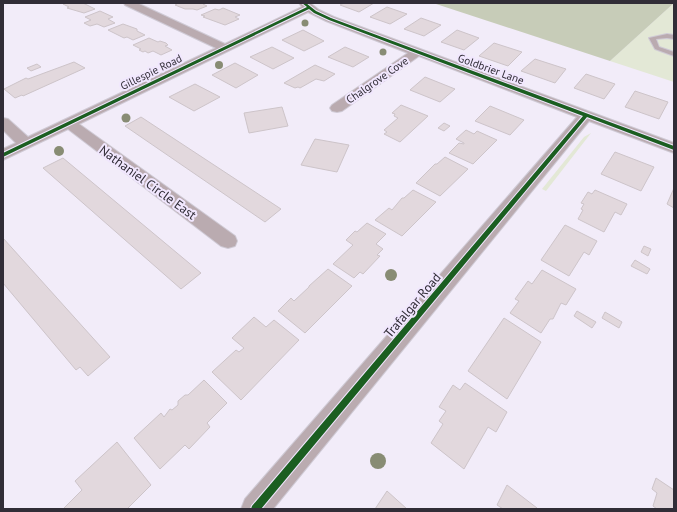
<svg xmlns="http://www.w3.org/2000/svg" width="677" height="512" font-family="'PT Sans',sans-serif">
<rect width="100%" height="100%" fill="#f2ecf9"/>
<g fill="#e3e8d6">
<polygon points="674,3 674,82 610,61"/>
<polygon points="591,133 546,191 542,189 584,137"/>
</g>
<polygon fill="#c7ccb8" points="433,3 674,3 610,61"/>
<g fill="#e2d8dd" stroke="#cdc4c9">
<polygon points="66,3 83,3 95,9 84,13 67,8 69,7 63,4"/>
<polygon points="174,3 207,3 203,4 207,6 197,10 193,9 185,9 175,5 177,4"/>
<polygon points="344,3 374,3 359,12 340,5"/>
<polygon points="387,7 407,14 390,24 370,17"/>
<polygon points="223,8 240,15 235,17 239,19 225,25 203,17 205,16 201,15 215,9 219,10"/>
<polygon points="100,11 113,17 108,19 115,23 104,27 97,24 90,26 84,23 91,20 85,17"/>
<polygon points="421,18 441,25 424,36 404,29"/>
<polygon points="123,24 137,29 137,31 145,35 133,40 127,37 124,38 108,30"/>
<polygon points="303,30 324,41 304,51 282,40"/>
<polygon points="457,30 479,38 464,50 441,42"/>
<polygon points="149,38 158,42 160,41 166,43 168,45 165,46 172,50 161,55 153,51 148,53 145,51 143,52 139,50 141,49 133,45"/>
<polygon points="494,43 522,52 508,66 479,56"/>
<polygon points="272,47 294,58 273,69 250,57"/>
<polygon points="345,47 369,57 353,67 328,57"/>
<polygon points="535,59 566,69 555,83 521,71"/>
<polygon points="74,62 85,68 23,96 22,95 15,98 4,89 26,78 28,79"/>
<polygon points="235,63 258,75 236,88 212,75"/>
<polygon points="37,64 41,67 31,71 27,68"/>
<polygon points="315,65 335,74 324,81 316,79 300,88 298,87 295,88 284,83"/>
<polygon points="586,74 615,84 604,99 574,88"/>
<polygon points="425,77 455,89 440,102 410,90"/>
<polygon points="195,84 220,97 194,111 169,97"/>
<polygon points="635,91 668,102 659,119 625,107"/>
<polygon points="401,105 428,116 400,142 384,134 387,132 384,130 398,118 394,116 395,114 392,113"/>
<polygon points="490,106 524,120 510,135 475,121"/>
<polygon points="282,107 288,126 249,133 244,113"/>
<polygon points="141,117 281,209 265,222 125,126"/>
<polygon points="444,123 450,126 444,131 438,128"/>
<polygon points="466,130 474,134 477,131 497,140 473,164 449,153 459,143 464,144 464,143 456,139"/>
<polygon points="315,139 349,145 337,172 301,165"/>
<polygon points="615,152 654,167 641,191 601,174"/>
<polygon points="445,157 468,169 440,196 416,183 435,164 437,164"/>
<polygon points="63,158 201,273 181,289 43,168"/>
<polygon points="674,188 674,208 667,204"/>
<polygon points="413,190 436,202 402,236 375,220 389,208 392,210 402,198 404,198"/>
<polygon points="595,190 627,204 621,215 615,212 604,232 578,219 583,210 581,209 584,204 581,203 588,192 592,194"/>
<polygon points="367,223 386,234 376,244 383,249 377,255 380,256 363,274 360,272 354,278 333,264 353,245 346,240 355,231 357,232"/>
<polygon points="565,225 597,241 589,255 584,252 569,276 541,260"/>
<polygon points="3,238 110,357 88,376 80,367 76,370 3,283"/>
<polygon points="644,246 651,249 648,256 641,252"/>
<polygon points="635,260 650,269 647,274 631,266"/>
<polygon points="328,269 352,286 305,333 278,311 291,298 294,301 309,287 309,286"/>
<polygon points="542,270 576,289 566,305 561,303 553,319 550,319 541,333 510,313 519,301 515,299 528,281 532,284"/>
<polygon points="577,311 596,322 592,328 574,316"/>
<polygon points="605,312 622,322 619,328 602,318"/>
<polygon points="254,317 266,327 274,320 299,340 241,400 212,372 236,350 239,352 244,348 232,338"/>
<polygon points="504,318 541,342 507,399 468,371"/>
<polygon points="204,380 227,403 207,423 210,427 189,449 185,445 160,469 134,438 161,413 164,417 170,409 172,410 178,405 178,401 185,395 188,395"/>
<polygon points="465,383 507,412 496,432 488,427 464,469 431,443 443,424 439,421 446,411 439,407 453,385 460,390"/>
<polygon points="117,442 151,485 127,509 63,509 82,490 75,481"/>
<polygon points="656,478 674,490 674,509 657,509 653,506 657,493 652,489"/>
<polygon points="507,485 537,508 537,509 503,509 497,505"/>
<polygon points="387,491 407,509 375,509"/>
</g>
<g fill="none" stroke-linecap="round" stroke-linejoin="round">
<g stroke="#cfcad5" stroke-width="2">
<polygon id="service" points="667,34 674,35 674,39 667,38 656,39 659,47 674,52 674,56 655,49 649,38"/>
</g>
<g stroke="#cfcad5" stroke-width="2">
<polygon id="minor" points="124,3 137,3 225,44 302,7 299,3 310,3 319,10 334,17 674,143 674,153 589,121 273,509 241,509 245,499 577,117 419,56 342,111 337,112 332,111 330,108 332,105 408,53 326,21 308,12 79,124 235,236 237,241 235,246 228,248 221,246 68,129 3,160 3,149 16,143 3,130 3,118 8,119 28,137 216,48 125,5"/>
</g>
<use href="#service" fill="#baabb0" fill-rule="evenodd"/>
<use href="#minor" fill="#baabb0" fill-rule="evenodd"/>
<g stroke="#f1e7fe" stroke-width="2">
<polygon id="cycleway" points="302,3 306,3 316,11 331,18 674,146 674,150 587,117 261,509 251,509 252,506 583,116 329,20 314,13 309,9 3,157 3,153 307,7"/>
</g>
<use href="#cycleway" fill="#1b5e20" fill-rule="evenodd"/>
</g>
<g fill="#888c74">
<circle cx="305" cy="23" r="3.5"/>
<circle cx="383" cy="52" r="3.5"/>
<circle cx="219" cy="65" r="4"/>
<circle cx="126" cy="118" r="4.5"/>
<circle cx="59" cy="151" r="5"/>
<circle cx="391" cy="275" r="6"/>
<circle cx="378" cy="461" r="8"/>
</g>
<g text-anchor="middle" stroke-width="4" stroke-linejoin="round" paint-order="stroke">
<g font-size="11" fill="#312d37" stroke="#f1e7fe">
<text transform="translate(491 69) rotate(20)" y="4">Goldbrier Lane</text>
<text transform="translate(151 72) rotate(-26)" y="4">Gillespie Road</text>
<text transform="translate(377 80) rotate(-35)" y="4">Chalgrove Cove</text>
</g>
<g font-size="13" fill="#312d37" stroke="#f1e7fe">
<text transform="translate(148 182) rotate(36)" y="5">Nathaniel Circle East</text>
<text transform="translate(412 305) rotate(-50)" y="5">Trafalgar Road</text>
</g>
</g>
<rect width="677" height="512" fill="none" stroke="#312d37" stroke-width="8"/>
</svg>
